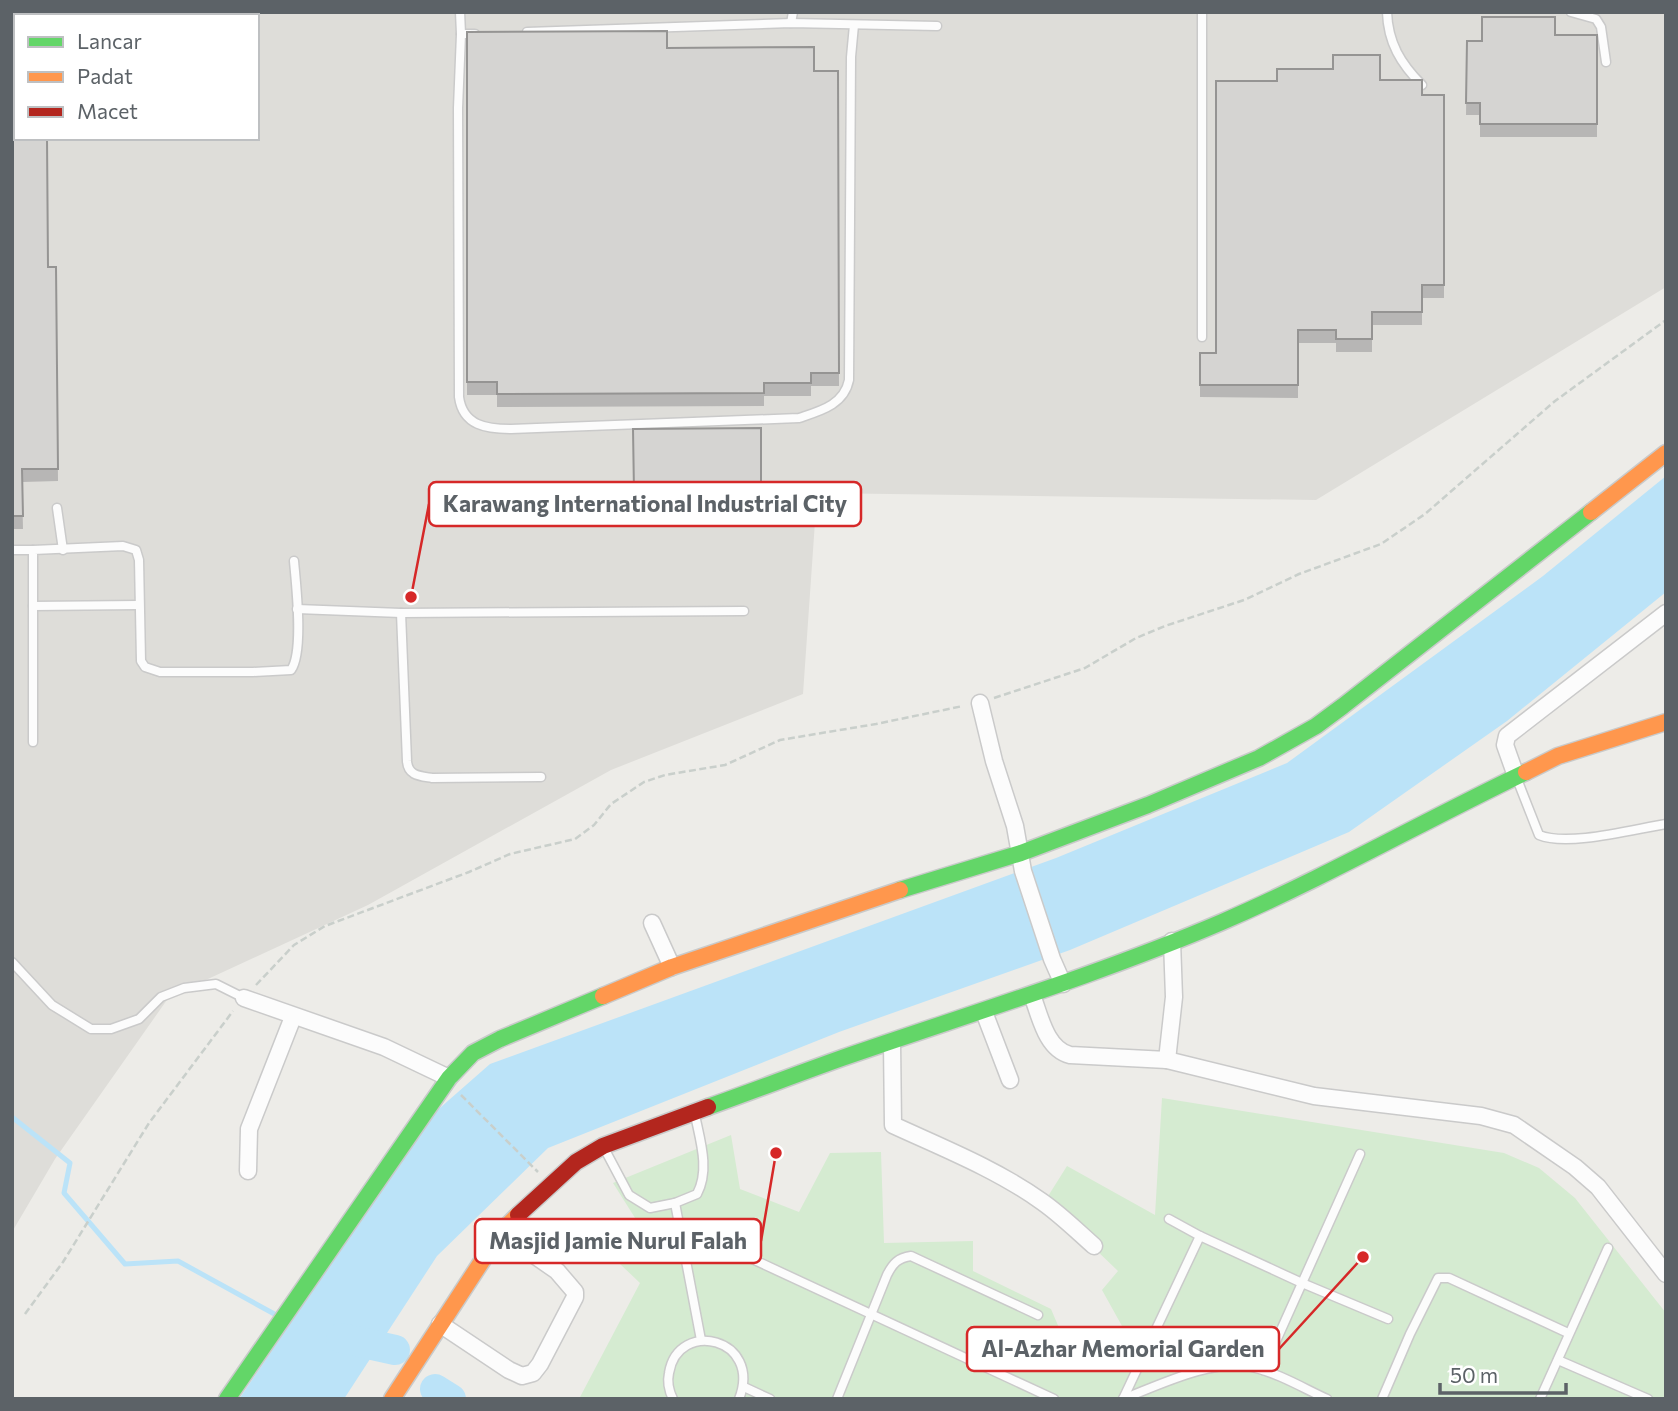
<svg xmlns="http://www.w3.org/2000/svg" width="1678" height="1411" font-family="Commissioner,sans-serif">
<rect width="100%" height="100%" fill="#edece8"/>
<path fill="#deddd9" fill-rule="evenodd" d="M12,12H1666V287L1316,500L817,493L803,694L611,770L368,905L169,997L55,1159L12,1232ZM16,16H257V138H16Z"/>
<polygon fill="#d5ebd1" points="1162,1098 1504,1153 1539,1168 1575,1198 1666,1313 1666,1399 579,1399 640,1283 599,1244 637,1221 613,1183 731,1135 740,1189 799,1212 830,1153 881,1152 884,1243 973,1241 973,1271 1051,1309 1065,1342 1122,1326 1102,1290 1118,1271 1045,1201 1067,1166 1155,1215"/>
<polygon fill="#bbe3f8" points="1666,476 1666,592 1507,721 1349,832 1070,950 839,1032 548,1148 437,1256 344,1399 239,1399 433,1114 490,1064 1056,858 1287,763 1543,576"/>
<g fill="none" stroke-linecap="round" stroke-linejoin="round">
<polyline stroke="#bbe3f8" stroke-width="5" points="12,1117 70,1163 64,1193 125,1264 178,1261 278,1316"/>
<g stroke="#bbe3f8" stroke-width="30">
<polyline points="341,1338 395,1350"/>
<polyline points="435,1389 451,1399"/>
</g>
<g stroke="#cacaca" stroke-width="11">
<g id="lane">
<polyline points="460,12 461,34"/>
<path d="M1387,12C1388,43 1401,64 1422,85"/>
<polyline points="1571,12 1596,19 1601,27 1606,62"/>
<polyline points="791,23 793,12"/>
<polyline points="527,32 791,23 937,26"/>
<path d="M475,34H461L458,108L459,397C463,426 487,429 511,429L799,418C820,411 844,405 849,380L851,57L854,25"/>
<polyline points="1202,337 1202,12"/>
<polyline points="57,508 63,550"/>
<polyline points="12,550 33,550"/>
<polyline points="33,606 139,605"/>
<polyline points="297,609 401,613 744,611"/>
<path d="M401,613L407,761C408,776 420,776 432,778L541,777"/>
<path d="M33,742V550L123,546L136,550L139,560L141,661L145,667L160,672H253L291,670C304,652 296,584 294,561"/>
<path d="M1517,779L1539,835C1568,847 1634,829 1666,824"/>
<polyline points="12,962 52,1005 91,1029 111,1029 139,1019 161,997 184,988 216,984 244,998"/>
<path d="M603,1146L629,1195L650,1208L675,1203L697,1194C710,1170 700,1140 695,1115"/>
<polyline points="675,1203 701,1340"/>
<polyline points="679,1225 1054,1399"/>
<polyline points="1200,1236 1302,1283 1388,1319"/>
<polyline points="1558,1360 1648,1399"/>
<polyline points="1263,1370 1360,1154"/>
<polyline points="744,1387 770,1399"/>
<path d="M673,1399C669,1391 667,1382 669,1373C678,1318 763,1338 739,1399"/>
<path d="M837,1399L887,1275C893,1263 898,1258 911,1256L1038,1315"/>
<polyline points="1123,1399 1200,1236 1169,1219"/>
<path d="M1123,1399C1159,1385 1214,1358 1252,1367C1278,1373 1303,1388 1327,1399"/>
<polyline points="1382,1399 1410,1334 1438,1278 1449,1278 1568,1333"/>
<polyline points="1540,1399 1608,1248"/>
</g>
</g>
<g stroke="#cacaca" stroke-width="19">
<g id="street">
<polyline points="980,703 994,761 1015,826 1023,871 1052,959 1063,984"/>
<polyline points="1516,776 1505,745 1507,736 1666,613"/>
<polyline points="652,923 672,967"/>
<path d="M1032,995C1040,1016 1046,1049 1070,1055L1167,1060L1174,997L1172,941"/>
<polyline points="244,998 384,1047 449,1078"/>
<polyline points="984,1012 1010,1080"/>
<path d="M892,1043L893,1125C943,1148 996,1169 1041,1201C1060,1214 1077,1231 1094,1246"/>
<polyline points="1167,1060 1314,1096 1481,1116 1514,1125 1575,1167 1598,1187 1666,1274"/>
<polyline points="248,1171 249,1129 293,1017"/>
<polyline points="440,1324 509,1370 522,1376 533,1373 540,1364 575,1297 575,1292 557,1271 501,1232"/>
</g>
</g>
<g stroke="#c9caca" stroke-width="19">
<g id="fast">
<polyline points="900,890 1021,853 1148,805 1259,758 1316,726 1343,706 1591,512"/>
<path d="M708,1107C753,1091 797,1074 842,1058C969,1014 1098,975 1222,922C1326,877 1424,821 1526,772"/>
<polyline points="227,1399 449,1078 473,1053 500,1039 603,996"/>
</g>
</g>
<g stroke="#c9caca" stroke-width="19">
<g id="slow">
<polyline points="1591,512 1666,453"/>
<polyline points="1526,772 1558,756 1666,722"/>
<polyline points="603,996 672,967 900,890"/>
<polyline points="392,1399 501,1232 518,1215"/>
</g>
</g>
<g stroke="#c9caca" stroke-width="19">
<polyline id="jam" points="518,1215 576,1162 603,1146 708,1107"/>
</g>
<g stroke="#c9cfcb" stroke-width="2.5" stroke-dasharray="7 3.5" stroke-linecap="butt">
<polyline points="994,698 1085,668 1136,638 1165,626 1244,600 1299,574 1381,544 1425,514 1555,401 1666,320"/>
<polyline points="256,985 294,945 325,926 469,872 510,854 575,839 594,825 611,804 644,782 665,775 725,765 780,740 876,724 963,706"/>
<polyline points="461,1095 538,1172"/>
<polyline points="25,1314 63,1262 149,1123 233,1011"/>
</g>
<use href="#lane" stroke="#fcfcfc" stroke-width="8"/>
<use href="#street" stroke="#fcfcfc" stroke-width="16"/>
<use href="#fast" stroke="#63d668" stroke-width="16"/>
<use href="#slow" stroke="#ff974d" stroke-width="16"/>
<use href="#jam" stroke="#b3261e" stroke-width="16"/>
</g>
<g fill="#b7b6b5">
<polygon points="12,22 48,267 56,267 58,481 22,482 23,529 12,529"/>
<polygon points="467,32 667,48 814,71 838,71 839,386 811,386 811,396 764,396 764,406 497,407 497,395 467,395"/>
<polygon points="1555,35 1597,35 1597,137 1480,137 1480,115 1466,115 1467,41 1482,41"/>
<polygon points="1380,80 1422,95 1444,95 1444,298 1422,298 1422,325 1372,325 1372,352 1336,352 1336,343 1298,343 1298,398 1200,397 1200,353 1216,353"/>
<polygon points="761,428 761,504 634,505 633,429"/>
</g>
<g fill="#d5d4d2" stroke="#959493" stroke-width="2">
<polygon points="1482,17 1555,17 1555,35 1597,35 1597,124 1480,124 1480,103 1466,103 1467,41 1482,41"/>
<polygon points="12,22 16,22 16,138 47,138 48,267 56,267 58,469 22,469 23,516 12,516"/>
<polygon points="667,31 667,48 814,47 814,71 838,71 839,373 811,373 811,383 764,383 764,393 497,394 497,382 467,382 467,32"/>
<polygon points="1333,55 1380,55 1380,80 1422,80 1422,95 1444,95 1444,285 1422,285 1422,312 1372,312 1372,339 1336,339 1336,330 1298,330 1298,385 1200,385 1200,353 1216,353 1216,81 1277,81 1277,69 1333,69"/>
<polygon points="761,428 761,491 634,492 633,429"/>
</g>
<path fill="none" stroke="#d62828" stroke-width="2.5" d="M411 597L429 504M776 1153L761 1241M1363 1257L1279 1349"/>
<g fill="#d62828" stroke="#fff" stroke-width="2.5">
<circle cx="411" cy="597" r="7"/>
<circle cx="776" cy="1153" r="7"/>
<circle cx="1363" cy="1257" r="7"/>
</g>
<g fill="#fff" stroke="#d62828" stroke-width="2.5">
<rect x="429" y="482" width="432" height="44" rx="7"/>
<rect x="475" y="1219" width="286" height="44" rx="7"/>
<rect x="967" y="1327" width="312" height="44" rx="7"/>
</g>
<g font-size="23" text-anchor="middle" font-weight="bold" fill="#5c6267">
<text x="645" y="512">Karawang International Industrial City</text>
<text x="618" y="1249">Masjid Jamie Nurul Falah</text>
<text x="1123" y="1357">Al-Azhar Memorial Garden</text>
</g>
<rect width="1678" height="1411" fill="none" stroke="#5c6267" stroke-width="28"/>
<rect x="14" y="14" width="245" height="126" fill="#ffffff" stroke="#bec0c2" stroke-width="2"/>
<rect x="28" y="37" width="35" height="10" fill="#63d668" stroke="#bec0c2" stroke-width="2"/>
<text x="77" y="49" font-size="21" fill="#5c6267">Lancar</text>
<rect x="28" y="72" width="35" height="10" fill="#ff974d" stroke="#bec0c2" stroke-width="2"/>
<text x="77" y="84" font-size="21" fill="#5c6267">Padat</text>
<rect x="28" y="107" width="35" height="10" fill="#b3261e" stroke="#bec0c2" stroke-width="2"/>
<text x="77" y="119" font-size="21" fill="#5c6267">Macet</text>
<path d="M1440 1383v10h126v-10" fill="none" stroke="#5c6267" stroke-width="3.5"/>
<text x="1450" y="1383" font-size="21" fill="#5c6267" stroke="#ffffff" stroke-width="5" paint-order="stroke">50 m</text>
</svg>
